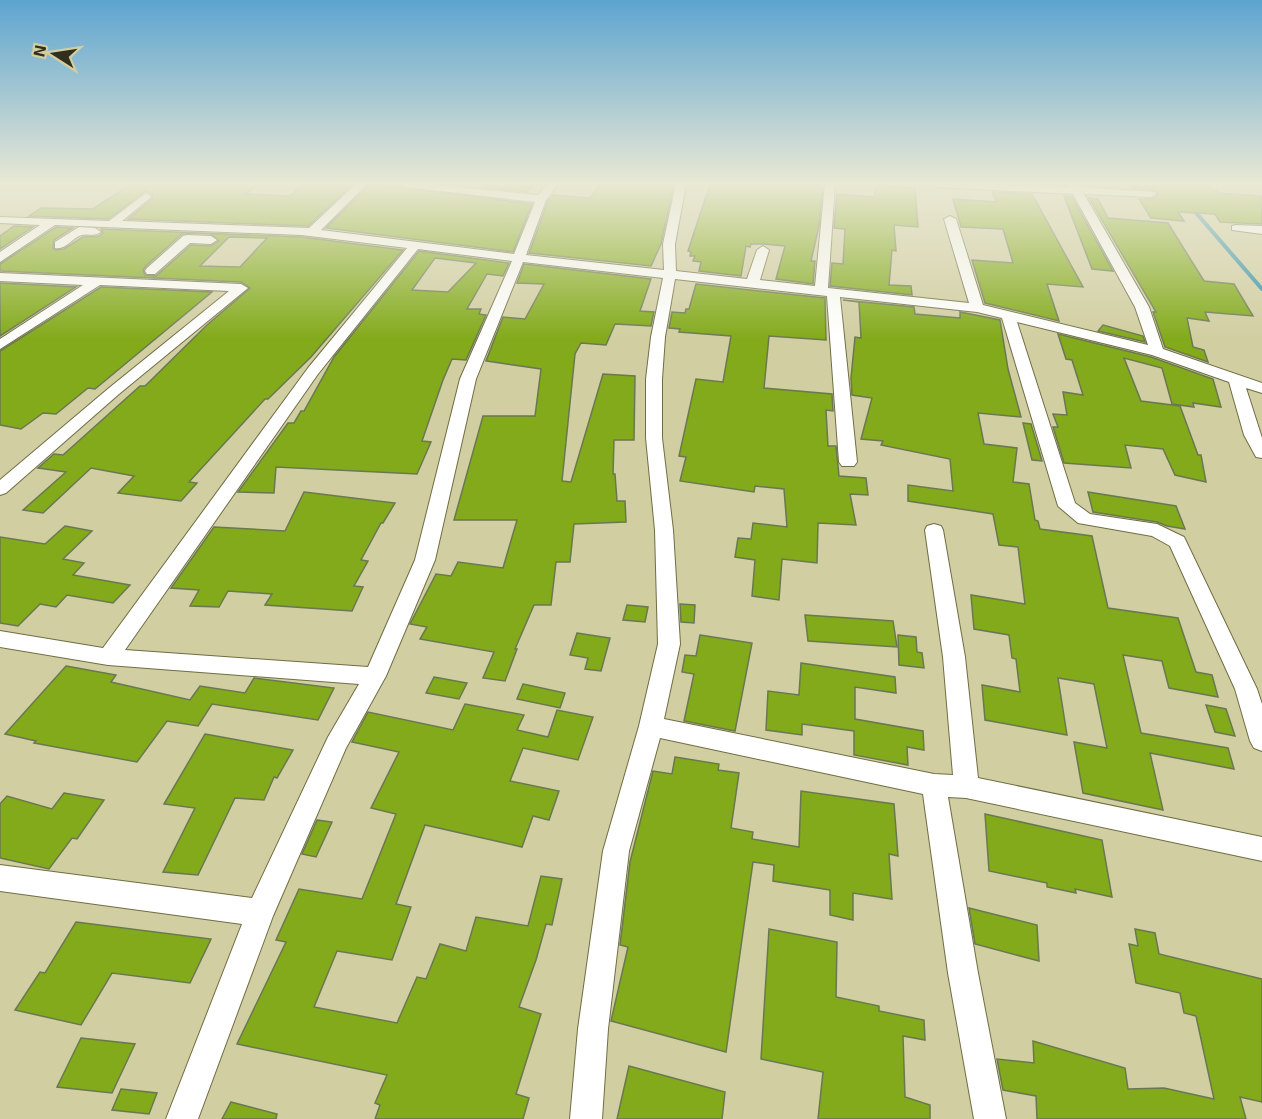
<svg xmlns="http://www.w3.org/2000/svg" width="1262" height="1119" font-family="'Exo 2',sans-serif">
<rect width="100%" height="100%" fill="#d1cea1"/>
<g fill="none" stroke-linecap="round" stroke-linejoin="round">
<polyline stroke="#2c8cac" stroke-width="4" points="1191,207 1262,289"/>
</g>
<g fill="#82aa1a" stroke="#6a7851" stroke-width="1.5" fill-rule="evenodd">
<polygon points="131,184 259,184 246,194 290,196 303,184 353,184 308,226 128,219 152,199 153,195 146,191 108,219 29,216 41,208 93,209"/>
<polygon points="489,184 534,184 527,192 485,187"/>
<polygon points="600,184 661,185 662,184 674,184 661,244 651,266 529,253 548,201 553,195 590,198"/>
<polygon points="710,184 782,184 808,186 809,184 823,184 819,226 811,261 815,261 813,284 776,279 785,246 764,244 751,244 750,247 746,246 741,276 699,271 701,262 693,261 695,256 690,256 691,252 688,251"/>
<polygon points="1129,184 1206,184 1219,193 1262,196 1262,224 1220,222 1215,214 1178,212 1184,221 1151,218 1139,199 1152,199 1158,195 1157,191 1132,188"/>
<polygon points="369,185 400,187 532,204 513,252 326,228"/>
<polygon points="876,185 915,188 918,227 894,225 896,251 892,250 889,285 911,286 912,295 830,286 832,263 843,264 845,229 834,228 837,194 874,197"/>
<polygon points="992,192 1032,194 1083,287 1047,284 1059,321 985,303 972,260 1013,263 1003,229 961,227 953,199 997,202"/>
<polygon points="1064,196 1072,197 1113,271 1092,269"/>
<polygon points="1089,198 1098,199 1108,218 1168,223 1204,281 1234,284 1253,316 1205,312 1209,321 1187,318 1193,347 1204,350 1208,362 1165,347 1153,312 1156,312"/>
<polygon points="14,226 33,227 0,249 0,236"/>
<path d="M56,227L73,228L54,240L53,248L55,250L64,249L83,237L99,236L103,233L101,229L302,237L403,250L311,357L268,399H265L189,482L197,483L181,501L118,493L134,476L91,468L43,513L23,510L66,472L38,468L54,454L63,455L140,386H145L207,325L250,288L241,282L0,271V264ZM187,233L211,234L219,241L211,246L191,245L156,276L145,275L143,270L146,266L182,234ZM229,237L267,238L240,267L200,266Z"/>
<path d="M419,251L509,263L503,276L487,274L467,309H481L479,314L486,315L466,360L452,359L443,380L422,441L431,442L417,474L276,467L274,493L238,492L288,423H294L301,411H304L334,357ZM435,258L476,263L448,292L412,290Z"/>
<polygon points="524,264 651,279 640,311 654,312 651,326 615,324 606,345 581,343 575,354 562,481 571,482 603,374 635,376 634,440 614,440 613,474 615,474 617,501 625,501 626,522 574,524 570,562 556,562 551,605 534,605 515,649 517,649 505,681 483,678 494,652 420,639 427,627 410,624 436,574 451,576 458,562 503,568 517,520 454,520 483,416 535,416 541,369 486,361 503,317 525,319 544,284 517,283"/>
<polygon points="0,283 76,287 0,336"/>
<polygon points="696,284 825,298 826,340 769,336 764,388 832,394 833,411 826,410 828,446 836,446 839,476 866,478 868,495 850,494 856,525 818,523 817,563 782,559 779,600 752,596 755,560 735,557 738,538 751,539 753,523 787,527 784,489 755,486 754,492 680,481 686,457 679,456 696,379 723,382 731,336 679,332 680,329 669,328 672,312 685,313 686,309 689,309"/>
<polygon points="101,287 212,292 95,389 88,388 56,414 43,413 21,429 0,425 0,351"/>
<polygon points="843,300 914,307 915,314 960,318 960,312 1000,320 1008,369 1021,417 978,413 984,444 1017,448 1013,482 1029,484 1035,520 1038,521 1040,529 1092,536 1108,608 1178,618 1196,672 1212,675 1218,697 1169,688 1162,661 1123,655 1141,733 1228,748 1234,769 1150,753 1163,810 1083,793 1074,742 1107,748 1094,684 1058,678 1067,735 985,720 982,685 1020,692 1016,659 1012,658 1009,635 974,629 971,595 1025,604 1018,547 999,545 993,514 908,501 908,485 953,491 950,459 881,445 883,441 861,439 872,398 852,395 851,378 855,337 861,338 859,302"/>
<polygon points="1103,325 1143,336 1145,342 1098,331"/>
<polygon points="1058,334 1151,357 1213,379 1221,407 1193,403 1194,407 1172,404 1162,368 1124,358 1141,401 1180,406 1198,455 1201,455 1206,482 1175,475 1163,449 1125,445 1131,468 1064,463 1053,427 1058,427 1053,414 1067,415 1063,392 1083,395 1072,360 1066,359"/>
<polygon points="1023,423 1031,424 1042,461 1032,460"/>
<polygon points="304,492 395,503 383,523 381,523 361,560 368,561 354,586 363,587 352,611 265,605 272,594 228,591 219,607 190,606 199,590 171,588 214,527 285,531"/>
<polygon points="1088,492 1176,506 1185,529 1167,526 1157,522 1093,512"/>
<polygon points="65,526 92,531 63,559 84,563 73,575 130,585 113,603 67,595 56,607 40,604 18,626 0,623 0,537 45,544"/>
<polygon points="680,604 695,605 694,623 681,622"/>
<polygon points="627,605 648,607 645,622 623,620"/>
<polygon points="805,615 893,621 897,647 808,641"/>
<polygon points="577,633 610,638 601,671 585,669 588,658 570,655"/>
<polygon points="700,635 752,643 735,731 684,721 694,674 682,672 685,655 696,656"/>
<polygon points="898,635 916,637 917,652 922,653 924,668 899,665"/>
<polygon points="801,663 895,677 896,693 855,687 855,719 923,731 924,750 907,747 908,765 854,755 854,731 802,724 802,735 766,730 768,691 799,695"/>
<polygon points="66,666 116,675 111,682 190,700 200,686 245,693 254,678 334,688 318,720 212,704 198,726 167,721 137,762 34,743 36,741 5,734"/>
<polygon points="434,677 467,683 459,699 426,693"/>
<polygon points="523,684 565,693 560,708 517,699"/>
<polygon points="465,704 524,715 517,730 548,737 557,710 593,717 578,760 523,748 510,781 559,791 549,820 533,816 522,847 425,825 396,904 411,907 392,960 337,951 314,1007 397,1023 417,977 426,979 440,944 466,951 476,917 528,926 541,876 562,879 552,925 546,924 536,960 519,1007 541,1014 516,1094 529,1098 523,1119 375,1119 380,1105 375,1103 387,1075 237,1044 286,942 276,940 299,889 362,899 396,814 371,808 399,752 352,742 368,712 453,730"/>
<polygon points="1206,705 1226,709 1235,736 1215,732"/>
<polygon points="205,734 293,750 277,778 274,777 264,800 235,798 198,875 163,872 195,808 164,804"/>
<polygon points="675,757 719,764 718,770 739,773 731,828 753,832 752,839 799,847 801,791 894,804 898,856 889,854 892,899 853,893 853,920 830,915 830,890 773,881 774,865 753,862 726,1052 611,1021 628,947 620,945 630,862 653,771 672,774"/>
<polygon points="64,793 104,800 77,839 72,838 49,869 0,858 0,804 7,796 52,809"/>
<polygon points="985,814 1102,840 1112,897 1075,889 1076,893 1047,887 1047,883 989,871"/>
<polygon points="317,820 332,822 316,857 302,854"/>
<polygon points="969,908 1037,925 1039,961 975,944"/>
<polygon points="76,922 211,939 190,983 112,973 81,1025 15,1010 40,972 45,973"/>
<polygon points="769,929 837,942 836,997 879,1006 879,1011 924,1020 925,1040 903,1036 905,1097 930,1105 930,1119 818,1119 823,1072 761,1059"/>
<polygon points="1135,929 1155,933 1159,954 1262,979 1262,1102 1240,1097 1246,1119 1037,1119 1036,1096 1003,1090 997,1059 1034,1063 1033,1041 1125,1068 1128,1089 1164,1088 1214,1099 1196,1016 1184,1013 1180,993 1136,983 1129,944 1138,946"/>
<polygon points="81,1038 135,1044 112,1093 57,1087"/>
<polygon points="629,1066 725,1092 722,1119 617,1119"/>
<polygon points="121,1089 157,1093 149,1114 112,1110"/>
<polygon points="231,1102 277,1114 276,1119 222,1119"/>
</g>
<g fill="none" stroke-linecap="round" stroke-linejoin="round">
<g stroke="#6f6d43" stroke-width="2">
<g id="minor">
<path d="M356,184H367L321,230L514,254L535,202L405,187L400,184H430L538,195L548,184H558L546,200L526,255L664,270L663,244L676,184H686L675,244L676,271L747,279L757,250L763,246L769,250L760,280L815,286L825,184H835L828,288L969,303L944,219L950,216L956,219L983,305L1148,345L1135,307L1073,194L936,187L931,184H994L1069,187L1068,184H1078L1080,187L1155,192L1156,194L1151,197L1084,194L1149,307L1163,349L1262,383V393L1246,388L1262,438V458L1256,457L1244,435L1229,382L1152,355L1017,322L1075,503L1090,514L1157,524L1184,537L1257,689L1262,704V751L1254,748L1250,741L1235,689L1170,546L1152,536L1078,523L1058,506L1002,318L977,312L840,297L857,462L854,466H842L839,462L827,296L675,279L665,337L662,379V438L673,530L680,644L664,719L934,774L953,775L943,657L925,530L927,526L934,524L941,526L943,530L965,657L978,778L1262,837V861L966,798L948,797L978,973L1006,1119H974L948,973L923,794L660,738L629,851L608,1029L602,1119H570L578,1029L603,851L639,726L658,644L655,530L646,438V379L651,337L663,278L523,262L476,379L435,560L386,676L346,748L273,916L198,1119H166L242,924L0,891V865L252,898L328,737L359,684L108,665L0,647V631L103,648L308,368L407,248L302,235L55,225L0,262V252L40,225L0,223V217L109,221L146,193L151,196L150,198L122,221L309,228ZM418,249L512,261L460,379L415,560L368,667L125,650L318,374Z"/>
<polygon points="1236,225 1262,226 1262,234 1232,230 1232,226"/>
<path d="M79,227L95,228L101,232C94,237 89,233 82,235C71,238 67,250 55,248V242Z"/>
<polygon points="187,235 211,236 217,240 211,244 190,243 155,274 147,274 145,271 147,268 183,236"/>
<polygon points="0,273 241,284 248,288 119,394 6,493 0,495 0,480 109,388 229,291 100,285 0,349 0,339 83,285 0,281"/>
</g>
</g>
<use href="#minor" fill="#fff" fill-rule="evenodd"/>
</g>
<linearGradient id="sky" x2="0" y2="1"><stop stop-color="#5da4d0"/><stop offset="0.54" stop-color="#eae9d5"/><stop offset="1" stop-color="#eae9d5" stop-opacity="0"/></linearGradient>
<rect width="1262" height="340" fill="url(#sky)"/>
<g transform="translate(54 54) rotate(282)" stroke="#d1cea1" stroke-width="4.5" paint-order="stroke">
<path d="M0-4.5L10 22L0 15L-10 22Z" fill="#302f1d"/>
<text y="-9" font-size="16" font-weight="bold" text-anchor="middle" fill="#302f1d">N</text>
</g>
</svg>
